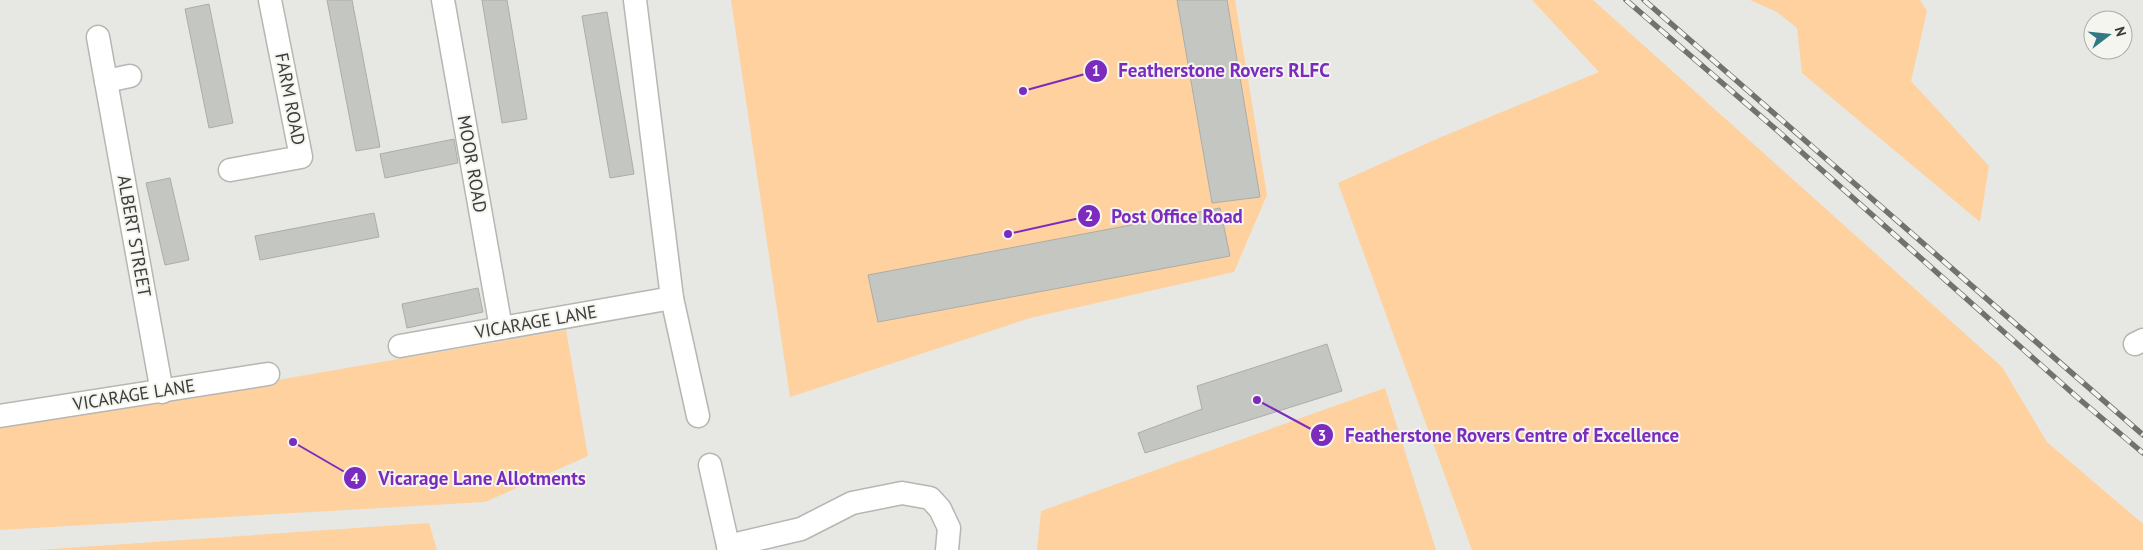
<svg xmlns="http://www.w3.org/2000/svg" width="2143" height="550" font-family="'PT Sans',sans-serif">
<rect width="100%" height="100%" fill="#e7e8e3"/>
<g fill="#fed19f">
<polygon points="731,0 1235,0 1267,195 1234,272 1030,318 790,397"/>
<polygon points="1532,0 1593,0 2002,367 2047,442 2143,524 2143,550 1472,550 1338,183 1439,138 1599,72"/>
<polygon points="1750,0 1920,0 1927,11 1911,81 1989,166 1980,222 1802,73 1797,28 1777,12"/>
<polygon points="566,330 588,456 485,502 0,530 0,428"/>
<polygon points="1385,388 1436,550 1037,550 1041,511"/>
<polygon points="429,523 437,550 38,550"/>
</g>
<g fill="#c4c6c2" stroke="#abada9">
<polygon points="327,0 352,0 380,147 356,151"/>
<polygon points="482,0 507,0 527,119 502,123"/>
<polygon points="1177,0 1227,0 1260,197 1212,203"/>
<polygon points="209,4 233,123 209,128 185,9"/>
<polygon points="607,12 634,174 610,178 582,16"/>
<polygon points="454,139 458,163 385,178 380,154"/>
<polygon points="170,178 189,260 165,265 146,183"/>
<polygon points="1220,208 1230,256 878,322 868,275"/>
<polygon points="374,213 379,237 260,260 255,236"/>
<polygon points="478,288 483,312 407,328 402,304"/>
<polygon points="1327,344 1342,391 1145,453 1138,433 1202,409 1197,386"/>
</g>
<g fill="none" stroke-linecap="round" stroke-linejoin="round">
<g stroke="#b6b6b2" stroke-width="25">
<g id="minor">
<polyline points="443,0 501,328"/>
<polyline points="635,0 672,298 698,416"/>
<polyline points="98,37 162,392"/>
<polyline points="106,81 130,76"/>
<polyline points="230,170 301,157 270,0"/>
<polyline points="2135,344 2143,340"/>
<polyline points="400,346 672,298"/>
<polyline points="0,416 268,374"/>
<polyline points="710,465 729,550"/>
<polyline points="728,546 801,529 852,503 902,493 930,498 940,509 949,528 947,550"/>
</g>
</g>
<use href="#minor" stroke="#fff" stroke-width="22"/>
<g stroke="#71726f" stroke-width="5.5">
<g id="rail">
<polyline points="1626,0 1779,132 2078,398 2143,453"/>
<polyline points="1644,0 2143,435"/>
</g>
</g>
<use href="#rail" stroke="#f5f5f0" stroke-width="4" stroke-dasharray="11" stroke-linecap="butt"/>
</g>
<g text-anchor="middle" stroke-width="4" stroke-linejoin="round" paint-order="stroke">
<g font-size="18" fill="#3c3d3b" stroke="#f5f5f0">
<text transform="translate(290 99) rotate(79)" y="6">FARM ROAD</text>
<text transform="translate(472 164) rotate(80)" y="6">MOOR ROAD</text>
<text transform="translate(134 236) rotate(80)" y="6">ALBERT STREET</text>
<text transform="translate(536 322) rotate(-10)" y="6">VICARAGE LANE</text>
<text transform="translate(134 395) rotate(-9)" y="6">VICARAGE LANE</text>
</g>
</g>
<path fill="none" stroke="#7b2cbf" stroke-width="2" d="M1023 91L1096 71M1008 234L1089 216M1257 400L1322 435M293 442L355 478"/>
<g fill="#7b2cbf" stroke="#f5f5f0" stroke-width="2">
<circle cx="1023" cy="91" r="5"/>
<circle cx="1008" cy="234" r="5"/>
<circle cx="1257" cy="400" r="5"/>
<circle cx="293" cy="442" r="5"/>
<circle cx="1096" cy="71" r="12"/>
<circle cx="1089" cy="216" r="12"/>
<circle cx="1322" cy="435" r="12"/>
<circle cx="355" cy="478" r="12"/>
</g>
<g font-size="15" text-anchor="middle" font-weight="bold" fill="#fff">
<text x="1096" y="76">1</text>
<text x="1089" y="221">2</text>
<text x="1322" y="441">3</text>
<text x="355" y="484">4</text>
</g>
<g font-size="19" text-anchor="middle" font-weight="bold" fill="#7b2cbf" stroke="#f5f5f0" stroke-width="4" stroke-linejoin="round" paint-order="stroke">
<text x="1224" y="77">Featherstone Rovers RLFC</text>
<text x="1177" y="223">Post Office Road</text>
<text x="1512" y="442">Featherstone Rovers Centre of Excellence</text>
<text x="482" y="485">Vicarage Lane Allotments</text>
</g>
<g transform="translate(2108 35) rotate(74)"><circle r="24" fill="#f5f5f0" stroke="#ababa8"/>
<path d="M0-4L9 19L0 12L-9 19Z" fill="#327984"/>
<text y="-8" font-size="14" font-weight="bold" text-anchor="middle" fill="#3c3d3b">N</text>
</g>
</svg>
